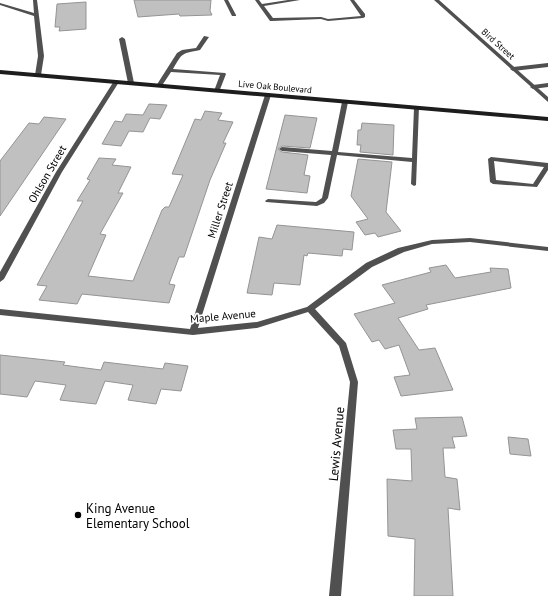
<svg xmlns="http://www.w3.org/2000/svg" width="548" height="596" font-family="'PT Sans',sans-serif">
<rect width="100%" height="100%" fill="#fff"/>
<g fill="#c0c0c0" stroke="#949494">
<polygon points="134,0 211,0 210,11 212,15 180,16 179,14 138,17"/>
<polygon points="86,2 86,29 59,31 60,27 55,27 57,4"/>
<polygon points="149,104 167,105 160,119 150,118 143,132 129,131 121,146 102,144 115,121 122,122 126,114 143,115"/>
<polygon points="205,111 222,113 218,120 233,122 223,143 226,143 210,180 184,257 179,257 169,284 175,285 169,303 82,294 77,304 39,300 47,286 37,285 83,201 77,201 90,180 87,179 99,158 116,159 112,165 131,167 118,193 123,193 100,234 106,235 88,276 133,281 162,210 165,207 169,207 183,175 172,174 195,119 201,120"/>
<polygon points="285,115 317,118 310,148 282,146 278,149 282,152 308,155 304,175 310,176 307,193 266,189"/>
<polygon points="44,117 66,119 0,216 0,161 29,123 39,124"/>
<polygon points="362,123 394,125 393,155 360,152 361,145 357,145 358,130 361,130"/>
<polygon points="358,159 392,162 386,212 401,231 378,237 375,233 365,235 356,222 368,219 351,196"/>
<polygon points="277,225 354,232 352,250 343,249 342,256 308,253 307,256 304,255 300,285 274,283 272,295 247,293 259,237 272,239"/>
<polygon points="446,265 455,278 491,272 490,268 508,269 511,288 426,305 428,309 398,318 419,350 435,348 453,390 401,396 394,377 410,375 399,345 385,349 379,340 372,342 354,314 395,303 382,285 431,272 429,268"/>
<polygon points="0,355 65,362 63,365 101,370 104,362 163,369 165,363 188,366 181,391 161,389 156,404 128,400 133,385 105,381 96,404 60,400 66,385 35,381 27,397 0,394"/>
<polygon points="462,417 467,436 452,437 455,448 443,448 445,477 457,479 460,510 448,508 453,596 414,596 415,539 388,536 387,479 412,481 411,449 396,449 393,430 417,429 415,418"/>
<polygon points="508,437 528,439 531,456 510,454"/>
</g>
<g fill="none" stroke-linecap="round" stroke-linejoin="round">
<g fill="#505050" fill-rule="evenodd">
<polygon points="33,0 37,0 44,56 41,75 38,77 35,75 38,56 34,16 0,5 0,3 34,13"/>
<polygon points="224,0 228,0 236,15 236,16 232,16"/>
<polygon points="255,0 259,0 262,4 288,0 300,0 264,6 273,18 321,17 328,19 361,16 350,0 354,0 365,14 365,17 363,18 328,21 321,19 272,21 270,21"/>
<path d="M204,36L209,37L200,50C181,54 183,52 173,69L225,73L226,74L219,92L214,91L220,75L171,72L161,87H157L156,86L177,53L182,50L196,48Z"/>
<polygon points="122,37 125,39 134,83 131,85 128,83 119,39"/>
<polygon points="548,63 548,67 513,71 510,69 513,67"/>
<polygon points="548,83 548,87 533,89 530,87 533,85"/>
<polygon points="345,100 348,102 338,152 412,158 414,108 419,107 416,185 414,186 411,184 412,162 337,155 328,198 324,203 317,206 266,202 265,201 268,199 316,202 322,198 331,155 282,151 279,149 282,147 332,151 342,102"/>
<path d="M491,157L548,163V170L537,187L493,184L490,182L488,159ZM494,161L544,167L533,184L496,180Z"/>
</g>
<g fill="#505050" fill-rule="evenodd">
<polygon points="434,0 439,0 548,97 548,102"/>
<polygon points="114,81 119,82 62,172 4,279 0,282 0,272 56,172"/>
<polygon points="268,93 271,95 198,328 257,322 307,307 366,263 398,248 432,240 470,238 548,247 548,251 470,242 432,244 404,252 372,267 315,309 346,343 358,382 341,596 329,596 350,382 339,346 308,312 257,328 193,335 0,315 0,309 190,329 265,95"/>
</g>
<polygon fill="#1d1d1d" fill-rule="evenodd" points="0,70 548,117 548,121 0,74"/>
</g>
<circle fill="#000" stroke="#fff" stroke-width="1.5" cx="78" cy="515" r="4"/>
<g text-anchor="middle" stroke-width="3.5" stroke-linejoin="round" paint-order="stroke">
<g font-size="9" fill="#000" stroke="#fff">
<text transform="translate(498 44) rotate(42)" y="3">Bird Street</text>
<text transform="translate(275 87) rotate(5)" y="3">Live Oak Boulevard</text>
</g>
<g font-size="11" fill="#000" stroke="#fff">
<text transform="translate(47 174) rotate(-60)" y="4">Ohlson Street</text>
<text transform="translate(220 210) rotate(-72)" y="4">Miller Street</text>
<text transform="translate(223 316) rotate(-5)" y="4">Maple Avenue</text>
</g>
<g font-size="13" fill="#000" stroke="#fff">
<text transform="translate(336 444) rotate(-85)" y="5">Lewis Avenue</text>
</g>
<g font-size="13" fill="#000" stroke="#fff" text-anchor="start">
<text x="86" y="513">King Avenue<tspan x="86" dy="15">Elementary School</tspan></text>
</g>
</g>
</svg>
